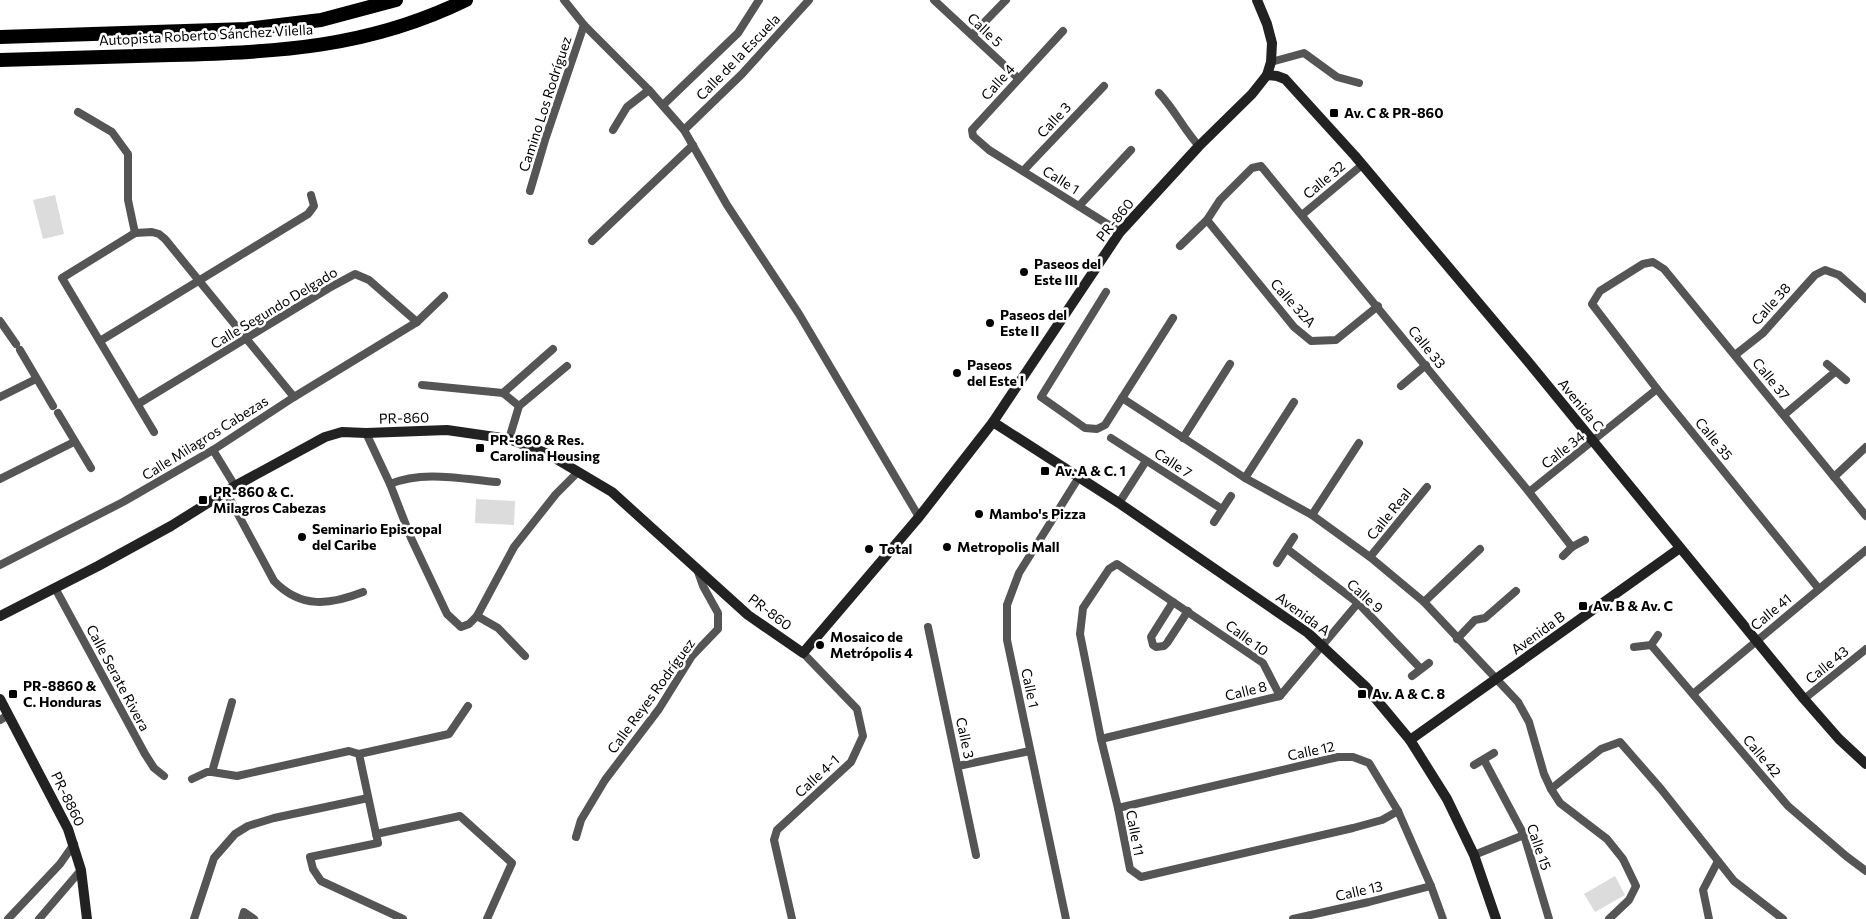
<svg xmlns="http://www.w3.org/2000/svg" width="1866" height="919" font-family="Commissioner,sans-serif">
<rect width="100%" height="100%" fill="#fff"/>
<g fill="#dcdcdc">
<polygon points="55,195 64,234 43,239 33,200"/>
<polygon points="476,499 515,501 514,525 475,523"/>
<polygon points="1615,876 1625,895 1595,912 1584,894"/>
</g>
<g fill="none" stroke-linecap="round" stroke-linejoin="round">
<g stroke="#555" stroke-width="8">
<polyline points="564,0 584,25 649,90 684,130 727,205 799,314 919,517"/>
<polyline points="934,0 1018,78"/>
<polyline points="1063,31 972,130 973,136 989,150 1120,232"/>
<polyline points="972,35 1006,0"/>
<polyline points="1271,62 1304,53 1337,77 1359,83"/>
<path d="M1159,93C1175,110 1184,130 1199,146"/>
<polyline points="663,105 738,33 759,0"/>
<polyline points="78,112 112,132 128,154 128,200 135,233"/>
<polyline points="613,130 627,107 649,90"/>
<polyline points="684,130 742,74 809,0"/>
<polyline points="1023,171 1104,86"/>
<polyline points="530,191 545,140 584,25"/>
<polyline points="1079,206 1131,150"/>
<polyline points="1302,215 1362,165"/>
<polyline points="1207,220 1294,327 1311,341 1336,340 1378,306"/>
<polyline points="592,241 693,145"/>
<polyline points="1180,246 1207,220 1220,200 1252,168 1261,166 1529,492 1572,547"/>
<polyline points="1106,292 1041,397 1085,428 1097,429 1105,425 1173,318"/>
<polyline points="0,321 16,344"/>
<polyline points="100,341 308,214 314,206 311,195"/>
<polyline points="20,350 53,406"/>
<polyline points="1735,355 1763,333 1815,275 1825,270 1839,275 1866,299"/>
<polyline points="1827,364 1846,380"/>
<polyline points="422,385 503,393 519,406"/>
<polyline points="1401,386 1426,365"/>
<polyline points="503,393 553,349"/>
<polyline points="0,397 36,379"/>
<polyline points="1122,398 1245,478 1312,515 1370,557 1424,602 1518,702 1529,722 1544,774 1551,789 1560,803 1607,839 1623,859 1636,886 1629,900 1609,919"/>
<polyline points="138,404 329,288 355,274 369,280 417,322"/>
<polyline points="58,413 91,468"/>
<polyline points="1784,415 1835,372"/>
<polyline points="154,432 62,278 135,233 152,232 159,234 165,239 294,397"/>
<polyline points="366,433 390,484 411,538 447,614 461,627 469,624 477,616 514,547 556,494 578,472"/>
<polyline points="1111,438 1222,509"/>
<polyline points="1183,438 1230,364"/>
<polyline points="509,439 519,406 567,366"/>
<polyline points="213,450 235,486"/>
<polyline points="1834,477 1866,447"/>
<polyline points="1245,478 1294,402"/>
<polyline points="0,479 74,442"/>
<path d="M390,484C423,470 462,479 497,482"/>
<path d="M226,492L274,581C301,609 330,605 363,592"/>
<polyline points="1529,492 1657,389"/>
<polyline points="1119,503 1146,461"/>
<polyline points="1312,515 1359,443"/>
<polyline points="1214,522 1231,496"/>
<polyline points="1287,549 1358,603 1420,668"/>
<polyline points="1563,556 1572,547 1585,540"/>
<polyline points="1370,557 1427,487"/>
<polyline points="1277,563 1294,537"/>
<polyline points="0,565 123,502 213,450 294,397 417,322 444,296"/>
<polyline points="55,588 145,754 154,768 164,776"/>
<polyline points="1819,589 1657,389 1592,304 1600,291 1643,264 1653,262 1664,269 1866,516"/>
<polyline points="1173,602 1151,637 1153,645 1156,647 1164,646 1167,643 1188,611"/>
<polyline points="1424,602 1480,549"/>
<polyline points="477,616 498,628 525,656"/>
<polyline points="928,627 976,855"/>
<polyline points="1457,639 1475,620 1485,618 1516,591"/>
<polyline points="1651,645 1788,806 1846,856 1866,871"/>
<polyline points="1634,647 1651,645 1658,635"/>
<polyline points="1412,676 1429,663"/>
<polyline points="1693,694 1866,550"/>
<polyline points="1280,696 1263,663 1117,564 1109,569 1083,608 1080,634 1101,739 1118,808 1130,869 1141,877 1353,828 1382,820 1398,811"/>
<polyline points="1804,699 1866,649"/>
<polyline points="232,702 212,772 237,776 349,751 359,754 378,843 310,857 313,869 321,881 403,919"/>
<polyline points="0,720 8,715"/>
<polyline points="1101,739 1280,696 1358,603"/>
<polyline points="359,754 449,734 468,706"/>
<polyline points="1484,760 1524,835 1549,919"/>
<polyline points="1474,765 1494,753"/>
<polyline points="958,766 1030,751"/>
<polyline points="192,779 207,772 212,772"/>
<polyline points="1551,789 1601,749 1620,742 1661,789 1734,881 1783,919"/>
<polyline points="1118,808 1338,757 1353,757 1369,763 1398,811 1431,886 1443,919"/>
<polyline points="376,834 460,816 512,863 487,919"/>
<polyline points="576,837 581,820 605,780 659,709 692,656 718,629 718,613 703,586 697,569"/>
<polyline points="1474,855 1524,835"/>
<polyline points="8,919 60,864 74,844"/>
<polyline points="39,919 81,870"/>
<polyline points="194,919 214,858 235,834 248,826 274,818 368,798"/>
<polyline points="242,919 244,912 254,919"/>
<polyline points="792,919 774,840 777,830 851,762 863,736 857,709 803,653"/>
<polyline points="1066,919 1007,640 1007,605 1019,573 1079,477"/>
<polyline points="1293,919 1369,902 1431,886"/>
<polyline points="1709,919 1703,890 1718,861"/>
</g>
<g stroke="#222" stroke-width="10">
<polyline points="1267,75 1277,76 1285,79 1355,156 1530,364 1804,699 1839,739 1866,764"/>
<polyline points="993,422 1119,503 1308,633 1366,687 1410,740 1447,799 1474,855 1496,919"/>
<polyline points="0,616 98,566 171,526 235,486 325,437 342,432 366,433 447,430 509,439 548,454 612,492 748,615 803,653 919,517 993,422 1120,232 1199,146 1252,94 1267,75 1271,62 1272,43 1267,24 1257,0"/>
<polyline points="0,699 68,829 81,870 87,919"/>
<polyline points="1410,740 1680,548"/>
</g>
<g stroke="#000" stroke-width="14">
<polyline points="0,37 247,29 321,20 396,0"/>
<path d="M0,60C57,58 114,57 171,55C278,52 368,48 466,0"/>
</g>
</g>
<g fill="#000" stroke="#fff" stroke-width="2">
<rect x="1329" y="108" width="10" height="10" rx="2.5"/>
<circle cx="1024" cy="272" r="5"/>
<circle cx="990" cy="323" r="5"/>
<circle cx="957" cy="373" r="5"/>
<rect x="475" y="443" width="10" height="10" rx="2.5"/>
<rect x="1040" y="466" width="10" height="10" rx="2.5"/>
<rect x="198" y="495" width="10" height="10" rx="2.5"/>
<circle cx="979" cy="514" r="5"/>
<circle cx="302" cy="537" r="5"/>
<circle cx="947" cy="547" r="5"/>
<circle cx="869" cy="549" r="5"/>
<rect x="1578" y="601" width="10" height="10" rx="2.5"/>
<circle cx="820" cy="645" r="5"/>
<rect x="8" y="689" width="10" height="10" rx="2.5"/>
<rect x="1357" y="689" width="10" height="10" rx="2.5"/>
</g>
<g text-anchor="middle" stroke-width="5" stroke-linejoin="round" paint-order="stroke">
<g font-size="14" fill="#000" stroke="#fff">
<text transform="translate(985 30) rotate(43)" y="5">Calle 5</text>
<text transform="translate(206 35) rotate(-3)" y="5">Autopista Roberto Sánchez Vilella</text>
<text transform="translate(738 57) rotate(-46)" y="5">Calle de la Escuela</text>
<text transform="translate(998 82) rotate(-48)" y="5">Calle 4</text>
<text transform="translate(545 104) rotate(-72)" y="5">Camino Los Rodríguez</text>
<text transform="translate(1054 120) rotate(-47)" y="5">Calle 3</text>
<text transform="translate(1061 180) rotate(32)" y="5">Calle 1</text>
<text transform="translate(1324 180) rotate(-40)" y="5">Calle 32</text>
<text transform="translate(1115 220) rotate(-51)" y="5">PR-860</text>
<text transform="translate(1293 303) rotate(48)" y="5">Calle 32A</text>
<text transform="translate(1771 304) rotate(-48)" y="5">Calle 38</text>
<text transform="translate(274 308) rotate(-31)" y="5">Calle Segundo Delgado</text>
<text transform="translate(1427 347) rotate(51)" y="5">Calle 33</text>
<text transform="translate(1771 379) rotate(51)" y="5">Calle 37</text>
<text transform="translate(1581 405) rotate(51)" y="5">Avenida C</text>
<text transform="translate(404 418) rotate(-2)" y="5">PR-860</text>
<text transform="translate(205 438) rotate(-32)" y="5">Calle Milagros Cabezas</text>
<text transform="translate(1714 439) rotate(51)" y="5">Calle 35</text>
<text transform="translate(1563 450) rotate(-38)" y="5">Calle 34</text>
<text transform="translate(1173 463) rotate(33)" y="5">Calle 7</text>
<text transform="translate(1389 514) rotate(-51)" y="5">Calle Real</text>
<text transform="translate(1365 596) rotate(42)" y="5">Calle 9</text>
<text transform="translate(770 612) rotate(37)" y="5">PR-860</text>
<text transform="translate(1771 612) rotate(-40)" y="5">Calle 41</text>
<text transform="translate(1303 614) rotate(36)" y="5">Avenida A</text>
<text transform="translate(1538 633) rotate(-36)" y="5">Avenida B</text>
<text transform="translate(1247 638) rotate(36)" y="5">Calle 10</text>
<text transform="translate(1827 665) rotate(-39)" y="5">Calle 43</text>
<text transform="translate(118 678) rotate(62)" y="5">Calle Serate Rivera</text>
<text transform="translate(1030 688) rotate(78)" y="5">Calle 1</text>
<text transform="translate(1246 691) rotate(-14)" y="5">Calle 8</text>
<text transform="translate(651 696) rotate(-54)" y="5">Calle Reyes Rodríguez</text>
<text transform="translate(965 738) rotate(78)" y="5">Calle 3</text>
<text transform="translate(1311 751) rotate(-12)" y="5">Calle 12</text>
<text transform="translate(1762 756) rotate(50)" y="5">Calle 42</text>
<text transform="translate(817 776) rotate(-43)" y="5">Calle 4-1</text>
<text transform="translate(68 799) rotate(64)" y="5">PR-8860</text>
<text transform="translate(1135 833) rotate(79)" y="5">Calle 11</text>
<text transform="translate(1539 847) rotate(71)" y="5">Calle 15</text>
<text transform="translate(1359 891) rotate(-13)" y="5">Calle 13</text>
</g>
<g font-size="14" font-weight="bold" fill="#000" stroke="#fff" text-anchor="start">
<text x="1344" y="118">Av. C &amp; PR-860</text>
<text x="1034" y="269">Paseos del<tspan x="1034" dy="16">Este III</tspan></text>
<text x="1000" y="320">Paseos del<tspan x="1000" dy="16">Este II</tspan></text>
<text x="967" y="370">Paseos<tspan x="967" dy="16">del Este I</tspan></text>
<text x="490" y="445">PR-860 &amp; Res.<tspan x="490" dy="16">Carolina Housing</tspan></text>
<text x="1055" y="476">Av. A &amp; C. 1</text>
<text x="213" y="497">PR-860 &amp; C.<tspan x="213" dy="16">Milagros Cabezas</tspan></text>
<text x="989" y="519">Mambo's Pizza</text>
<text x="312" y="534">Seminario Episcopal<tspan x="312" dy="16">del Caribe</tspan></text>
<text x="957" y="552">Metropolis Mall</text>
<text x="879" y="554">Total</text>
<text x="1593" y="611">Av. B &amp; Av. C</text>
<text x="830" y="642">Mosaico de<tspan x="830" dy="16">Metrópolis 4</tspan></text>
<text x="23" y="691">PR-8860 &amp;<tspan x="23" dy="16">C. Honduras</tspan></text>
<text x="1372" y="699">Av. A &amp; C. 8</text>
</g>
</g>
</svg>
